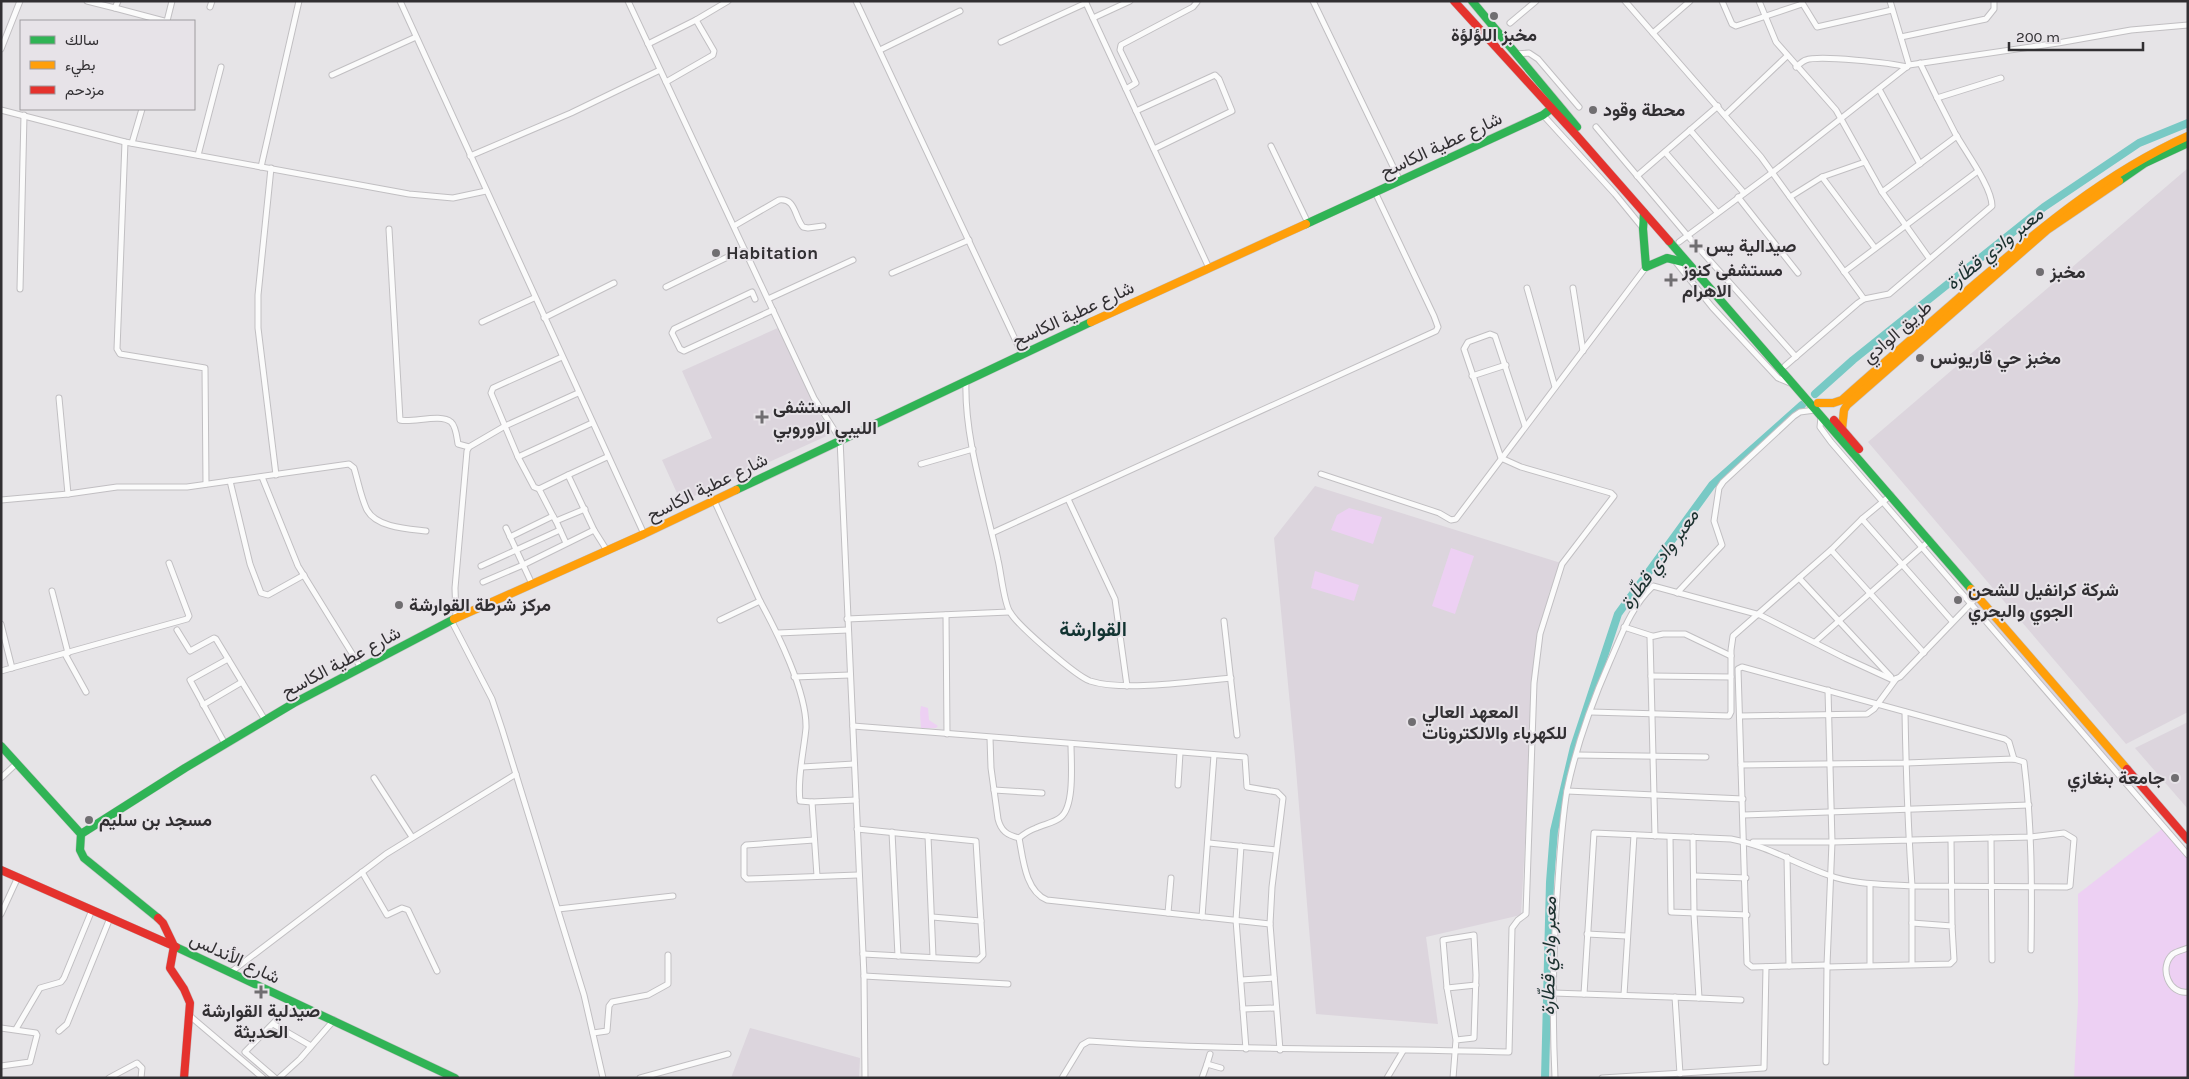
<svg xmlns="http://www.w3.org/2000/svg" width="2189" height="1079" font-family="Karla,Vazirmatn,sans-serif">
<rect width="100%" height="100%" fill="#e6e4e7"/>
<g fill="#dcd5dd">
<polygon points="2188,168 2188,712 2126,744 1868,442"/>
<polygon points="780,327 812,400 831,434 681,502 662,460 712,438 682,371"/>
<polygon points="1315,486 1561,563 1549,593 1535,662 1521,915 1426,937 1438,1024 1316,1014 1295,757 1274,538"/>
<polygon points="1977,597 2124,771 2118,776 1969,607"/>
<polygon points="2188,722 2188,809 2135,748"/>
<polygon points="750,1028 860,1058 859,1078 731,1078"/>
</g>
<g fill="#edd0f3">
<polygon points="1349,508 1382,517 1373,544 1331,530 1337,515"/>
<polygon points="1451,548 1474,556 1455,614 1432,606"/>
<polygon points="1315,571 1359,585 1354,601 1311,588"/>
<polygon points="921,706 928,708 929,720 938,726 936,728 921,728 920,713"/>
<polygon points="2162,829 2188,859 2188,1078 2074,1078 2078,1004 2078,894"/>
</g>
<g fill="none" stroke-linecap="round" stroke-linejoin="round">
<g stroke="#78c9c5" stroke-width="8">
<polyline points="1815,394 1853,360 2044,207 2139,143 2188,123"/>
<polyline points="1545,1078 1550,882 1554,831 1574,747 1618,614 1712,485 1802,405"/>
</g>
<g stroke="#c1bfc2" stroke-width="7">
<g id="street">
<polyline points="87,1 115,8 118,1"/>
<polyline points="400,1 644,534"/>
<polyline points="628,1 814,398 840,439 864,976 865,1078"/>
<polyline points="856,1 1022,354"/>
<polyline points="1085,1 1209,268"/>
<polyline points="1313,1 1400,181"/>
<polyline points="1625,1 1761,157 1864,299"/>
<polyline points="1722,1 1732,24 1736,26 1802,4"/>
<polyline points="1759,1 1776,42 1836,110 1882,192 1929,258"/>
<polyline points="1801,1 1817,27 1892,10"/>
<polyline points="210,7 212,1"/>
<polyline points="115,8 164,21"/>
<polyline points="1093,18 1130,1"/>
<polyline points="167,21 172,1"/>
<polyline points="1510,23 1536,1"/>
<polyline points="1653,33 1690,1"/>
<polyline points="1901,37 1986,19 1994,9 1994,1"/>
<polyline points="1001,42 1086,3"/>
<polyline points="648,44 696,20 728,1"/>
<polyline points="1,49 20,1"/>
<polyline points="880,50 960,11"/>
<polyline points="1516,54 1529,53 1538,59 1579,107"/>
<polyline points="1909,65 2058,43 2131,30 2188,25"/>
<path d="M1796,67C1799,65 1802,61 1806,60C1819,55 1892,63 1907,67"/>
<polyline points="332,75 416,37"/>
<polyline points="666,82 713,55 714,51 696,20"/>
<polyline points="1126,89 1136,83 1120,50 1121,45 1193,7 1197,2"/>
<polyline points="1879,89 1920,164"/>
<polyline points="1937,98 2001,78"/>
<polyline points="1,110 125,142 409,194 453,198 486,191"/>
<polyline points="1136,111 1215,75 1219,79 1232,111 1154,149"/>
<polyline points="1543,115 1615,194 1642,227"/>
<polyline points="1725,115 1787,56"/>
<polyline points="1596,127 1687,235 1796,357"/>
<polyline points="1690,130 1744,193"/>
<polyline points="125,142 117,349 120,354 205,368 206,484"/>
<polyline points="132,143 142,109"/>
<polyline points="1271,146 1308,223"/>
<polyline points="1665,152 1717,212"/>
<polyline points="198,155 221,67"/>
<polyline points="470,156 571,113 660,70"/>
<polyline points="261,167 299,1"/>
<polyline points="271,168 258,295 258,328 276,475"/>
<polyline points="1637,176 1718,106"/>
<polyline points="1822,177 1875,248"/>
<polyline points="1882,192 1957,136"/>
<polyline points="1738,197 1798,273"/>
<polyline points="1790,197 1822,177 1865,162"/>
<path d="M734,226L779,200C796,198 794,216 803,227L808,228L823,226"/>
<path d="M389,229L400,420C413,423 441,413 451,422C456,426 457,438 458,444L469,447L505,426L578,393"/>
<polyline points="1679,242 1773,172 1909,65 1890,1"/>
<polyline points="1675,261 1712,307 1778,378 1790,383"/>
<polyline points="1844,272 1978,171"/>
<polyline points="892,273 969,240"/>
<polyline points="666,287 744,249"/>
<polyline points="1527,288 1555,387"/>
<polyline points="1573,288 1583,351"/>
<polyline points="20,289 24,115"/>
<polyline points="755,299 752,292 674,329 672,333 680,349 684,351 773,310"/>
<polyline points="768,299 853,260"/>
<polyline points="544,318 614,283"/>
<polyline points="482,322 534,298"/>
<polyline points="562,357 493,388 491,393 518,457 534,487 539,489 568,475"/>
<path d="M1785,366L1858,303L1864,299L1889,294L1992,206C1992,187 1965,151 1955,133C1943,110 1931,86 1920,63"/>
<polyline points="1472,376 1506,365"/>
<path d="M966,381C964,439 986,503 998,560C1001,572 1004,604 1010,612C1017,625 1076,676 1090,681C1124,692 1194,681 1231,678"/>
<polyline points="59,398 68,494"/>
<polyline points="1821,417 1820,427 1831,442 2188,855"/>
<polyline points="518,457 592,423"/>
<polyline points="921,464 973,449"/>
<polyline points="1321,474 1439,513 1451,520 1456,519 1646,267"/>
<polyline points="262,477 298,566 361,668"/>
<polyline points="230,481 250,564 261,593 268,595 304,575"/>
<polyline points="539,489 553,516"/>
<polyline points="1068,499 1115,599 1127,686"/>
<path d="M1,500L68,494L117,487H187L349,464L354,468C358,481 361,498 367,510C377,528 409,529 426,531"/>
<polyline points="714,500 760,601 720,620"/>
<polyline points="1862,519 1952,621"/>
<polyline points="556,521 566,543"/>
<polyline points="506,528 532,584"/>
<polyline points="992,533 1436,331 1438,327 1434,316 1375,192"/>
<polyline points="510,537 553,516 556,521 585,509"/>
<polyline points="606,549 594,530 568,475 607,457"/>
<polyline points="1831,550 1924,653"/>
<polyline points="481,566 560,530"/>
<polyline points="1799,578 1891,677"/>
<polyline points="483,582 523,565 594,530"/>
<polyline points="52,591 68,653"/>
<polyline points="1677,593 1722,545 1714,521 1719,488 1723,482 1794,416 1800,412 1815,410"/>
<path d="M760,601C777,632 807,692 806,728C804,750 797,779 800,801L812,802L856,800"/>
<polyline points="946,615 947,734"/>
<polyline points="456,618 455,588 467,451 469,447"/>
<polyline points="847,619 1009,612"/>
<polyline points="451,620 492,699 502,729 584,995 603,1078"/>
<polyline points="1224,621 1237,735"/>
<polyline points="1,624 12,668"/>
<polyline points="1624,627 1652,636"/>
<polyline points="177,630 190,651 214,638 216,639 265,720"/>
<polyline points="778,633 848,630"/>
<polyline points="1815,642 1930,540"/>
<polyline points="65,654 86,692"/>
<polyline points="1,671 187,619 189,616 169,563"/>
<polyline points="1651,676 1731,677"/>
<polyline points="794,677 850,675"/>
<polyline points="203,705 242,682"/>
<polyline points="1591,712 1729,716 1731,712 1731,650 1733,636 1831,550 1862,519 1891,495"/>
<polyline points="1740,716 1867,714 1874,709 1896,679"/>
<polyline points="853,726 1245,757 1247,787 1277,792 1283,798 1272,887 1270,924 1280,1050"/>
<path d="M990,738L991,768L998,819C1001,831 1007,835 1019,838C1024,834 1030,830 1036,828C1044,824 1054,823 1061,817C1075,805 1071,762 1071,744"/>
<polyline points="225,744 190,680 228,659"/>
<polyline points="1577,755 1706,757"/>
<path d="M1741,765L1906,763L2014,759L2024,762C2032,825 2032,887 2031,950"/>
<polyline points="802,767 854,764"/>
<polyline points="1,778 17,763"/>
<polyline points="374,778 412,837"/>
<polyline points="1178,785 1180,753"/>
<polyline points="994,790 1042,793"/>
<polyline points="1567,791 1743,799"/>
<polyline points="812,802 817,876"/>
<polyline points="1743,815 2029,805"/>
<polyline points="857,829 976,841 983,955 978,960 863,954"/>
<polyline points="892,832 898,956"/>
<polyline points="928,836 933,957"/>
<polyline points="1655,836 1650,637 1663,634 1685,634 1731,656"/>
<polyline points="1670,837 1671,912 1747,915"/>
<path d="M1019,838C1023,858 1025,891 1047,900L1270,924"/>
<polyline points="1991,838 1992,960"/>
<polyline points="814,840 746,845 744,847 744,876 747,879 858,875"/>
<polyline points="1951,840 1952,926"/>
<path d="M1753,842H1832L2031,837L2064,833L2074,839L2070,886L2067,887L1912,886C1908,828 1906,770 1905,712"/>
<polyline points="1209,843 1276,850"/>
<polyline points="1241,846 1236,920 1246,1049"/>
<polyline points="1787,857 1789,966"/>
<polyline points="362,872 387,915 402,908 408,910 437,971"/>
<polyline points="1695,876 1746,878"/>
<polyline points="1870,884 1870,965"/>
<polyline points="558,909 673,896"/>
<polyline points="1168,913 1171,878"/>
<polyline points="1,914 18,877"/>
<polyline points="932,917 981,921"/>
<polyline points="1202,917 1214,755"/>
<polyline points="1912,923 1912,964"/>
<polyline points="1587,934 1626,936"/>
<path d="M2188,948C2183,950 2177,951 2173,954C2158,967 2169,995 2188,992"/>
<polyline points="1827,965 1752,967 1747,963 1738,669 1742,667 2005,739 2009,742 2014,759"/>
<polyline points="231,972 386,854 516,774"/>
<polyline points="864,976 1008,984"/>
<polyline points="1241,980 1274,978"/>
<polyline points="1447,988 1476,985"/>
<polyline points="1553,993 1699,998 1694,914 1693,837"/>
<path d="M1584,994L1594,833L1731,839C1768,846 1794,863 1828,875C1854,885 1885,884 1912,886V923L1952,926L1954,960L1950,964L1827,967"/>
<polyline points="1624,995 1634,835"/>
<polyline points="1675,997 1680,1074"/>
<polyline points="1699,998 1741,1000"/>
<polyline points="1243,1009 1275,1008"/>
<polyline points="190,1016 263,1078"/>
<polyline points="273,1024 311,1046"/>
<polyline points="1,1028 36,1033 37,1035 30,1062 1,1066"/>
<polyline points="16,1029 40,988 61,982 64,978 92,910"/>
<polyline points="59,1031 67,1024 110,918"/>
<polyline points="593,1033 607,1031 609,1006 612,1002 648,995 668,984 668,955"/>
<polyline points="1826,1062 1827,965 1832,842 1828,690"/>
<polyline points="1207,1064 1210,1054"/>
<polyline points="109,1078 137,1063 142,1068 141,1078"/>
<polyline points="275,1078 245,1052 294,1002"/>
<polyline points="279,1078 300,1059 334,1020"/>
<polyline points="640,1078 728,1054"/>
<path d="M1062,1078L1082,1045L1089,1041C1229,1051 1369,1048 1509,1052L1512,928L1518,920L1526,914L1534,683L1540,634L1562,564L1614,496L1611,493L1521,467L1501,458L1464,349L1468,342L1490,334L1495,336L1525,426"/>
<polyline points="1202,1078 1207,1064 1221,1068"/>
<polyline points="1387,1078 1403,1051"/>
<polyline points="1453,1078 1456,1040 1447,988 1443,940 1474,935 1476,975 1474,1038 1456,1040"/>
<path d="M1555,1078C1552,1012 1553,946 1558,881C1560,851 1562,820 1567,790C1576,747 1592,702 1610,661C1622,634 1631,607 1653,586L1760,615L1845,658L1893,680L1900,677L1978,596"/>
<polyline points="1602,1078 1764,1068 1766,967"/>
</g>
</g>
<g stroke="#c1bfc2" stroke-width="9">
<g id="fast">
<polyline points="1472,1 1577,127"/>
<polyline points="2119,181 2145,163 2188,143"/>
<polyline points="1644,213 1643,229 1646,267 1667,258 1687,263"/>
<polyline points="1306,224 1543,115 1552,108"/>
<polyline points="1669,241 1971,589"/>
<polyline points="736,490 1091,322"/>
<polyline points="1,746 81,834 80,850 84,858 158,918"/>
<polyline points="81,834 185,768 294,703 454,619"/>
<polyline points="176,947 455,1078"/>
</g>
</g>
<g stroke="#c1bfc2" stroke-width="9">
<g id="slow">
<polyline points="1091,322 1306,224"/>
<path d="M1818,403H1833L1842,400C1883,363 1926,327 1968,290C2037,231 2105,173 2188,136"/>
<polyline points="1842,429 1844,410 1847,405 2047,230 2119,181"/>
<polyline points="1971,589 2127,769"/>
<polyline points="454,619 644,534 736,490"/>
</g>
</g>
<g stroke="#c1bfc2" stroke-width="9">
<g id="jam">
<polyline points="1454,1 1577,136 1669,241"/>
<polyline points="1834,420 1859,449"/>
<polyline points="2127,769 2188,840"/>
<polyline points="1,870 176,947"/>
<polyline points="158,918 163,923 174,946 170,968 184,989 190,1003 184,1078"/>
</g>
</g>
<use href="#street" stroke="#fbfbfb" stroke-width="5"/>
<use href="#fast" stroke="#30b455" stroke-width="8"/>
<use href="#slow" stroke="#ff9f0a" stroke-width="8"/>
<use href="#jam" stroke="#e5322d" stroke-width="8"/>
</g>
<g fill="#706e71" stroke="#e7e3e8" stroke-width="2">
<circle cx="1494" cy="16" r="5"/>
<circle cx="1593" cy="110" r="5"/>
<path d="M1693.5 238.5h5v5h5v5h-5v5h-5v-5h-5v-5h5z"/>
<circle cx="716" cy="253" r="5"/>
<circle cx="2040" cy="272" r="5"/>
<path d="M1668.5 272.5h5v5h5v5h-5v5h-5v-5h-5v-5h5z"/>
<circle cx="1920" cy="358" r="5"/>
<path d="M759.5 409.5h5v5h5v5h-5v5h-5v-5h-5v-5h5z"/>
<circle cx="1958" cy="600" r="5"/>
<circle cx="399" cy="605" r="5"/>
<circle cx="1412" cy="722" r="5"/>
<circle cx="2175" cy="778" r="5"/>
<circle cx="89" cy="820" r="5"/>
<path d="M258.5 984.5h5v5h5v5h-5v5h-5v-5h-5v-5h5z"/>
</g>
<g text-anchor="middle" stroke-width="4" stroke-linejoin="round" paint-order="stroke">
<g font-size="18" font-weight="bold" fill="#312f32" stroke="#e7e3e8" text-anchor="start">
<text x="1494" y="41" text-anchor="middle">مخبز اللؤلؤة</text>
<text x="1603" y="116">محطة وقود</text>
<text x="1706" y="252">صيدالية يس</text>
<text x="726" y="259">Habitation</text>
<text x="1682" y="276">مستشفى كنوز<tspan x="1682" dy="21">الاهرام</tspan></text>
<text x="2050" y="278">مخبز</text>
<text x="1930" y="364">مخبز حي قاريونس</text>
<text x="773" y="413">المستشفی<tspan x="773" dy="21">الليبي الاوروبي</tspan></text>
<text x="1968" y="596">شركة كرانفيل للشحن<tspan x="1968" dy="21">الجوي والبحري</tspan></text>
<text x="409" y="611">مركز شرطة القوارشة</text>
<text x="1422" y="718">المعهد العالي<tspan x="1422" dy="21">للكهرباء والالكترونات</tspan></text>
<text x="2165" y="784" text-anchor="end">جامعة بنغازي</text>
<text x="99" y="826">مسجد بن سليم</text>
<text x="261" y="1017" text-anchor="middle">صيدلية القوارشة<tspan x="261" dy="21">الحديثة</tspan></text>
</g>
<g font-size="18" fill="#312f32" stroke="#e7e3e8">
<text transform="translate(1441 145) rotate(-25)" y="6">شارع عطية الكاسح</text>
<text transform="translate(1073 314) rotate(-25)" y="6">شارع عطية الكاسح</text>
<text transform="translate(1897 332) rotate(-41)" y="6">طريق الوادي</text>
<text transform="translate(707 487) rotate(-26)" y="6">شارع عطية الكاسح</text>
<text transform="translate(341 662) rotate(-28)" y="6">شارع عطية الكاسح</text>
<text transform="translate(235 958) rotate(25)" y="6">شارع الأندلس</text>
</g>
<g font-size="19" font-style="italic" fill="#1a2f2d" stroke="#e7e3e8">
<text transform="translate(1994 248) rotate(-39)" y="7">معبر وادي قطّارة</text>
<text transform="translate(1659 559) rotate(-54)" y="7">معبر وادي قطّارة</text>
<text transform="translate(1548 956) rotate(-89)" y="7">معبر وادي قطّارة</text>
</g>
<g font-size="20" font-weight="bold" fill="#123432" stroke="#e7e3e8">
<text x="1093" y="636">القوارشة</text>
</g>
</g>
<rect width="2189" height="1079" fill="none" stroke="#312f32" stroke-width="5"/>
<rect x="20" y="20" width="175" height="90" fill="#e7e3e8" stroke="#9e9b9f"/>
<rect x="30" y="36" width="25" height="8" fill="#30b455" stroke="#9e9b9f"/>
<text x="65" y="45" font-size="15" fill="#312f32">سالك</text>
<rect x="30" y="61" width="25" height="8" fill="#ff9f0a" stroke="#9e9b9f"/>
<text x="65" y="70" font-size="15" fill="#312f32">بطيء</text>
<rect x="30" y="86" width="25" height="8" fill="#e5322d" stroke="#9e9b9f"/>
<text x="65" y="95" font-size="15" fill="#312f32">مزدحم</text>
<path d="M2009 42v8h134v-8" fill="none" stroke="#312f32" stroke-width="2.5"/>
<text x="2016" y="42" font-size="15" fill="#312f32" stroke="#e7e3e8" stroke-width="4" paint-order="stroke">200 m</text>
</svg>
